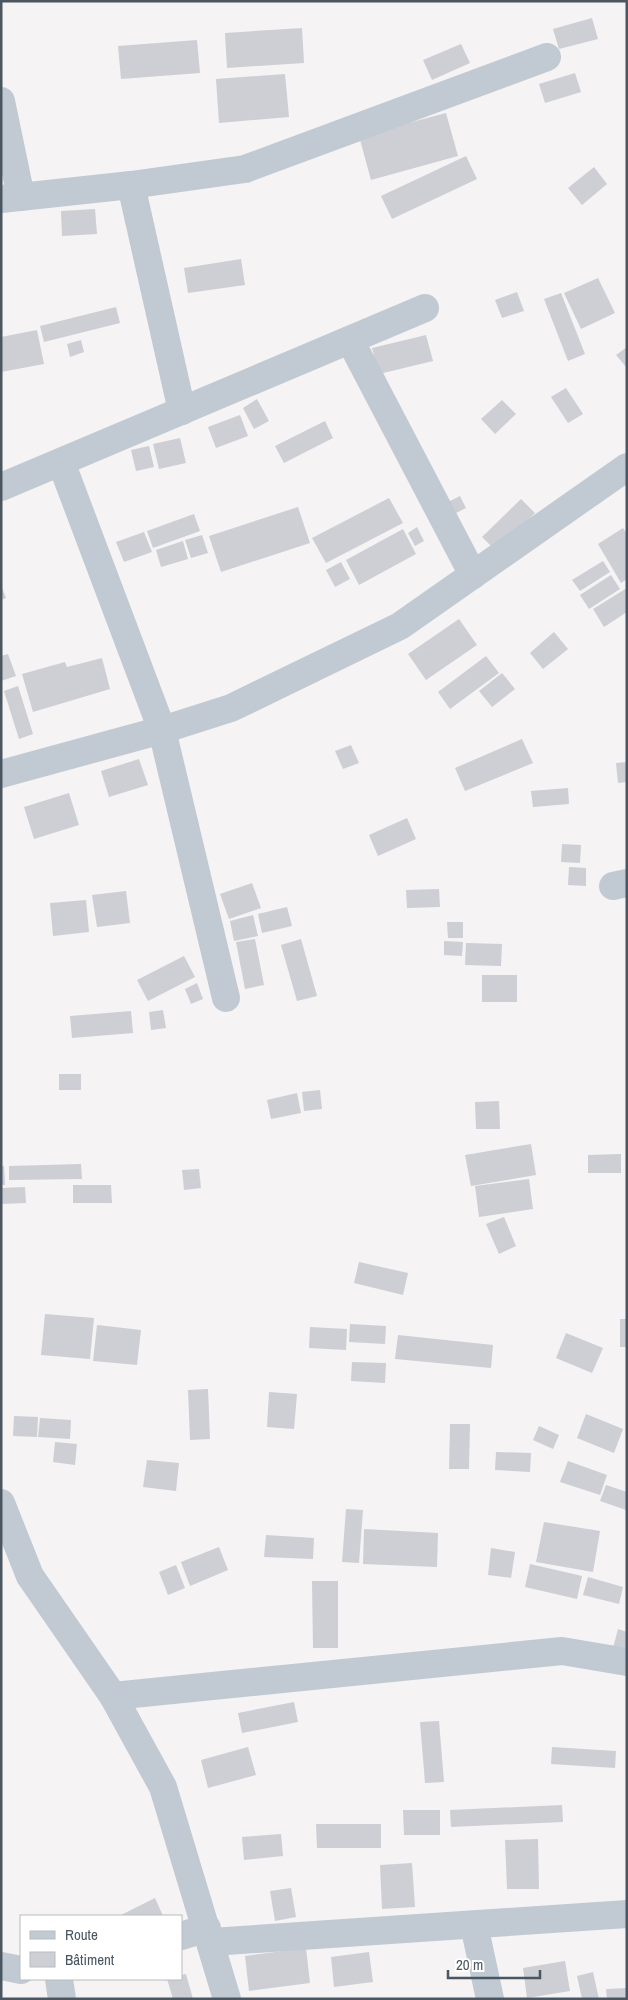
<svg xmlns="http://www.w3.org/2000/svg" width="628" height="2000" font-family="'Archivo Narrow',sans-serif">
<rect width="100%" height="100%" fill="#f5f3f3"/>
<g fill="#cdcfd5">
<polygon points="592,18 598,39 559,49 553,29"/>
<polygon points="302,28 304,63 227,68 225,33"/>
<polygon points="197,40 200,73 121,79 118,46"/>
<polygon points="461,44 470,63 432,80 423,60"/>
<polygon points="575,73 581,92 545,103 539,84"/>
<polygon points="285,74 289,117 219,123 216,79"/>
<polygon points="446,113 458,156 371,180 359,136"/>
<polygon points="466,156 477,179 392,219 381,196"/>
<polygon points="594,167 607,184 582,205 568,188"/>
<polygon points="95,209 97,234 62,236 61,211"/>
<polygon points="241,259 245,285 188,293 184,268"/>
<polygon points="598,278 615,313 581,329 564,293"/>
<polygon points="517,292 524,311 502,318 495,300"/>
<polygon points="561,293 585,354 568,361 544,299"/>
<polygon points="116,307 120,323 44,342 40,326"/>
<polygon points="37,330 44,364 1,372 1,337"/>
<polygon points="426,335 433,361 379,374 372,348"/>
<polygon points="81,340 84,352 70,357 67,344"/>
<polygon points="627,347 627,368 616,355"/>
<polygon points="566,388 583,414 568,423 551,397"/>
<polygon points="257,399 269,421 254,429 243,408"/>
<polygon points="502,400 516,414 495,434 481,419"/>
<polygon points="240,415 248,436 216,448 208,427"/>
<polygon points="325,421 333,438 284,463 275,446"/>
<polygon points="180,438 186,463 159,469 153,444"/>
<polygon points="149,446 154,467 136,471 131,450"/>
<polygon points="460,496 466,508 450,516 444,504"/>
<polygon points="389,498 403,523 326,563 312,538"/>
<polygon points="521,499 535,513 496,551 482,537"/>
<polygon points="298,507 310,543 221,572 209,536"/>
<polygon points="194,514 200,531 153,548 147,531"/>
<polygon points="417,527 424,541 415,546 408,533"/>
<polygon points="623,528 627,534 627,579 621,583 598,544"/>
<polygon points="403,529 416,554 359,585 346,560"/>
<polygon points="144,532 152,552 124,562 116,542"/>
<polygon points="202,535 208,553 191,558 185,540"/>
<polygon points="183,541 188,559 161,567 156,550"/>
<polygon points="603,561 610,572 580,591 572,580"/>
<polygon points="341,562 350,579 335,587 326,570"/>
<polygon points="611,575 620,589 589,609 580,595"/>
<polygon points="1,585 6,598 1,600"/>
<polygon points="627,588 627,612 604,627 593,609"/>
<polygon points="459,619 477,645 426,680 408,654"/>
<polygon points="554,632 568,649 543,669 530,653"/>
<polygon points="8,654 16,676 1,681 1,656"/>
<polygon points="486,656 499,673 450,709 438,692"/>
<polygon points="102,658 110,689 33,712 22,674 65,662 67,667"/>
<polygon points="502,673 515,689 492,707 479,691"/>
<polygon points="18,686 33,734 19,739 4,691"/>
<polygon points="522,739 533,763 465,791 455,768"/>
<polygon points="351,745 359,763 343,769 335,751"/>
<polygon points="139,759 148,785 109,797 101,771"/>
<polygon points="627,762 627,782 618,783 616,763"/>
<polygon points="568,788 569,804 533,807 531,791"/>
<polygon points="69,793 79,825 34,839 24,807"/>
<polygon points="407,818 416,839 378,856 369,835"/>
<polygon points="562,844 581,845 580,863 561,862"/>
<polygon points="569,867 586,868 586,886 568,885"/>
<polygon points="252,883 261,908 229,919 220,894"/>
<polygon points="439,889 440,907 407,908 406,890"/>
<polygon points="126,891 130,923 97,927 92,895"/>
<polygon points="86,900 89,932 53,936 50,903"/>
<polygon points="287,907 292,926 262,933 258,914"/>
<polygon points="253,915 258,936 234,941 230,921"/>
<polygon points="447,922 463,922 463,938 448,938"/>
<polygon points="255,939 264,985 245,989 236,942"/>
<polygon points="301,939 317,996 297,1001 281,945"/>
<polygon points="444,941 463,942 462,956 444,955"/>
<polygon points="466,943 502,944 501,966 465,965"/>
<polygon points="184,956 195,977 148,1001 137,980"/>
<rect x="482" y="975" width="35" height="27"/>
<polygon points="197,983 203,999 191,1004 185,989"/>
<polygon points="163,1010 166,1028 151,1030 149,1012"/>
<polygon points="131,1011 133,1033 72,1038 70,1016"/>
<rect x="59" y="1074" width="22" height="16"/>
<polygon points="320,1090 322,1109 304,1111 302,1092"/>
<polygon points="297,1093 301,1113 271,1119 267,1100"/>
<polygon points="499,1101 500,1129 476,1129 475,1102"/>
<polygon points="531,1144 536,1175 471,1186 465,1155"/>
<polygon points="621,1154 621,1173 588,1173 588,1155"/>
<polygon points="81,1164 82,1179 9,1180 9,1166"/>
<polygon points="1,1166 4,1166 5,1185 1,1185"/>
<polygon points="199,1169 201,1188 184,1190 182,1170"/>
<polygon points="529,1179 533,1209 479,1217 475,1186"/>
<polygon points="73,1185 111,1185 112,1203 73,1203"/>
<polygon points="25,1187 26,1203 1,1204 1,1188"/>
<polygon points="504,1217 516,1246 499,1254 486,1224"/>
<polygon points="359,1262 408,1273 403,1295 354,1283"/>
<polygon points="45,1314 94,1318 90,1359 41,1355"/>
<rect x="620" y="1319" width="7" height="28"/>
<polygon points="350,1324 386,1326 385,1344 349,1342"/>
<polygon points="97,1325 141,1330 137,1365 93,1361"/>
<polygon points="310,1327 347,1329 346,1350 309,1348"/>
<polygon points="566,1333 603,1348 592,1373 556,1358"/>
<polygon points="398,1335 493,1345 491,1368 395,1359"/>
<polygon points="352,1362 386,1363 385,1383 351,1381"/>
<polygon points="208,1389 210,1439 190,1440 188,1390"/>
<polygon points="269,1392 297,1394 294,1429 267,1427"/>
<polygon points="586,1414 623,1429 614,1453 577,1438"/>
<polygon points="14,1416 38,1417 37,1437 13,1436"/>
<polygon points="40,1418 71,1420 70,1439 38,1437"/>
<polygon points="450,1424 470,1424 469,1469 449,1469"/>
<polygon points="539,1426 559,1435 553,1449 533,1440"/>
<polygon points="55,1442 77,1444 75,1465 53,1462"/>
<polygon points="496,1452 531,1453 530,1472 495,1470"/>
<polygon points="147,1460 179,1463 176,1491 143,1487"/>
<polygon points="568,1461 607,1475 600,1495 560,1482"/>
<polygon points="606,1485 627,1492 626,1510 600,1501"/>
<polygon points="346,1509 363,1510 359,1563 342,1562"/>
<polygon points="544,1522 600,1531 593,1572 536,1562"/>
<polygon points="364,1529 438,1533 437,1567 363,1564"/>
<polygon points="266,1535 314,1538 313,1559 264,1557"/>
<polygon points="219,1547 228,1570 190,1586 181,1562"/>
<polygon points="491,1548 515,1552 511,1578 488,1575"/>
<polygon points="530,1564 582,1576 577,1599 525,1587"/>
<polygon points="176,1565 185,1588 168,1595 159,1572"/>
<polygon points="588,1577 623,1587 619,1604 583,1595"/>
<polygon points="312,1581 338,1581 338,1648 313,1648"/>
<polygon points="618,1629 627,1632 627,1652 613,1648"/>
<polygon points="294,1702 298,1722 242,1733 238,1713"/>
<polygon points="439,1721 444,1782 425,1783 420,1722"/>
<polygon points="248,1747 256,1775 208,1788 201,1760"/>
<polygon points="552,1747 616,1751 615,1768 551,1764"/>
<polygon points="562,1805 563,1822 451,1827 450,1810"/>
<polygon points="403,1810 440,1810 440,1835 404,1835"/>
<polygon points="316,1824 381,1824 381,1848 317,1848"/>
<polygon points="281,1834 283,1856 244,1860 242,1837"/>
<polygon points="538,1839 539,1889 507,1889 505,1840"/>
<polygon points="412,1863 415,1907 382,1909 380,1865"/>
<polygon points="291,1888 296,1917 275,1921 270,1891"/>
<polygon points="155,1898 163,1916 119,1916"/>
<polygon points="306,1948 310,1983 249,1991 245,1956"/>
<polygon points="369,1952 373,1982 334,1987 331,1957"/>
<polygon points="565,1961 570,1991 527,1998 523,1968"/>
<polygon points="593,1972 599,1999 582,1999 577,1976"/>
<polygon points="186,1974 193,1999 173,1999 167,1979 181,1979 181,1975"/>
<polygon points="627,1988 627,1999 607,1999 606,1989"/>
</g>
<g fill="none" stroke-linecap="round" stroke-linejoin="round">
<g stroke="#c1cad2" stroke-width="28">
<polyline points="1,101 21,197"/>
<polyline points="131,185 182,411"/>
<polyline points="1,199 131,185 245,169 547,57"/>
<polyline points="350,340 473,575"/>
<polyline points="61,462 162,730 226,998"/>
<polyline points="1,487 425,308"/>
<polyline points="1,774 162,730 231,708 400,626 627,467"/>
<polyline points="613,886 627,883"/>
<polyline points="1,1503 30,1576 113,1696 163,1787 227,1999"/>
<polyline points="113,1696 562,1651 627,1662"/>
<polyline points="474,1925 490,1999"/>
<polyline points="181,1936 207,1928"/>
<polyline points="211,1942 627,1914"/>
<polyline points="1,1966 21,1970"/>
<polyline points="59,1979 62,1999"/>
</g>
</g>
<rect width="628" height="2000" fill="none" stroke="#4a5661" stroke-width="5"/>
<rect x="20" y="1915" width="162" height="65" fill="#ffffff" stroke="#b7bbc0"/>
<rect x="30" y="1931" width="25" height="8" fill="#c1cad2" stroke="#b7bbc0"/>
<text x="65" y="1940" font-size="15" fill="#4a5661">Route</text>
<rect x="30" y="1952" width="25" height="15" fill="#cdcfd5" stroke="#b7bbc0"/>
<text x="65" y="1965" font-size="15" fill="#4a5661">Bâtiment</text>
<path d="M448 1970v8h92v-8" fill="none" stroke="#4a5661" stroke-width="2.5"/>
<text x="456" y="1970" font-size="15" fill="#4a5661" stroke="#ffffff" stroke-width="4" paint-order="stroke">20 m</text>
</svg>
